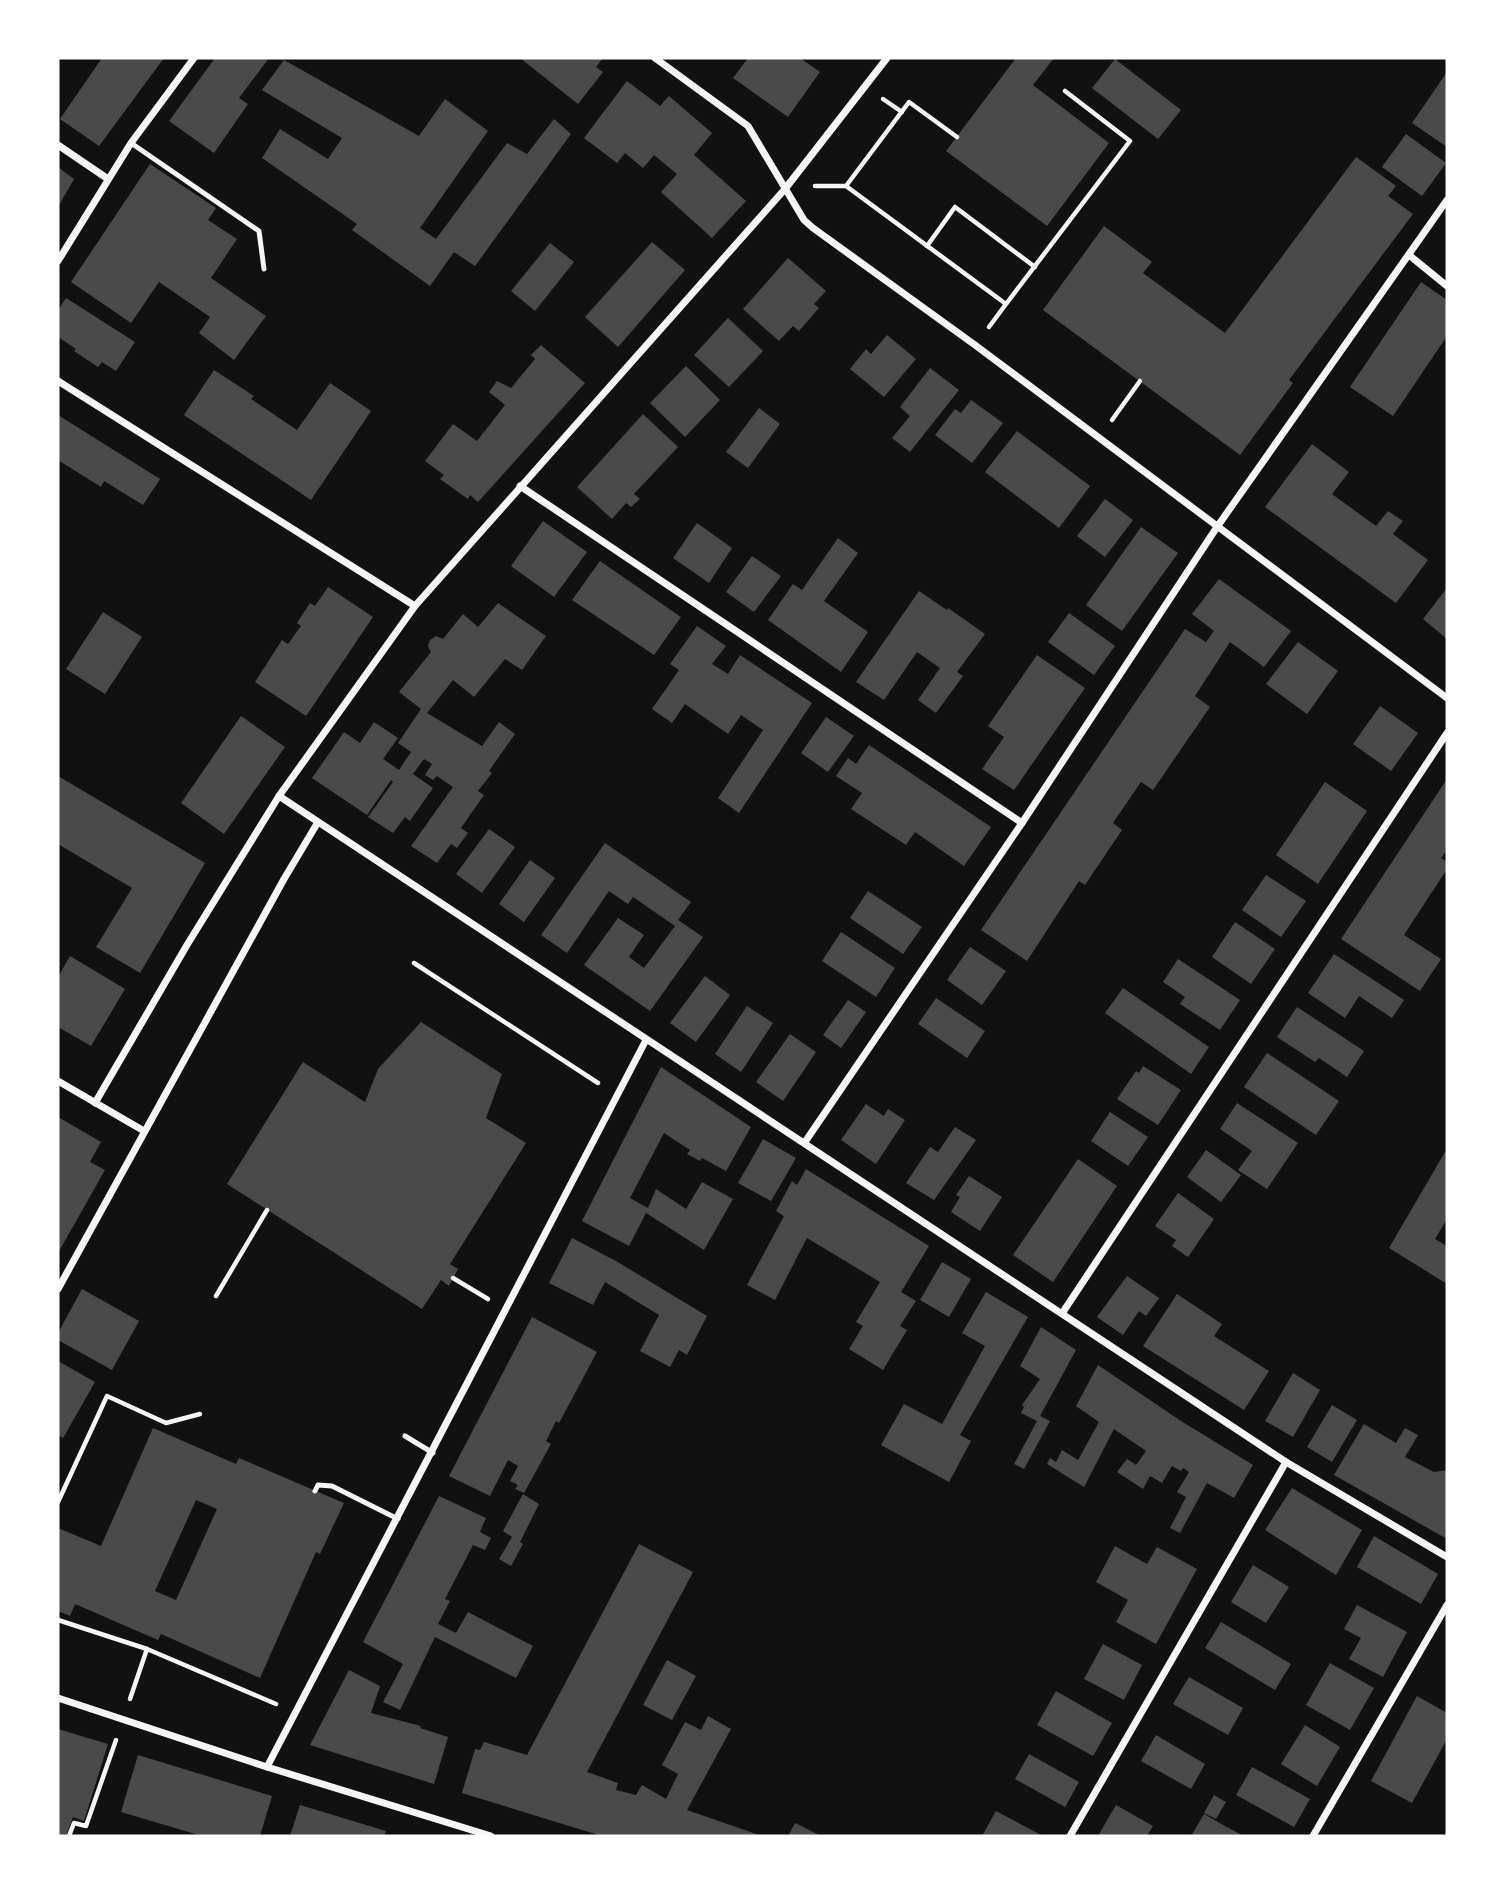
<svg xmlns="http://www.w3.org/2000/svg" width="1505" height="1894" font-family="Roboto,sans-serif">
<rect width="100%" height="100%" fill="#111"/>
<g fill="#4a4a4a" fill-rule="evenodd">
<polygon points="102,58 164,58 99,146 60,119"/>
<polygon points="215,58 269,58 239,98 248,104 214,153 169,121"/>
<polygon points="520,58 603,58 596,67 603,72 578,104"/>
<polygon points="748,58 800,58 820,72 788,117 733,78"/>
<polygon points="1016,58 1054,58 1033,85 1109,143 1047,226 946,151"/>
<polygon points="1115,59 1181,110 1158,139 1092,88"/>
<polygon points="284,60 419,136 445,99 488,131 420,228 436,239 507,143 527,154 554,119 571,134 475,266 454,252 430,286 352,230 357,224 262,158 280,129 328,159 342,138 262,90"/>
<polygon points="1447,72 1447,147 1412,123"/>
<polygon points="627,81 660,106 669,96 712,133 694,155 746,201 712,238 661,192 677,174 654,155 643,168 625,153 617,163 584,138"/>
<polygon points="1406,134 1446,163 1422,196 1382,167"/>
<polygon points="1356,157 1396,186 1388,196 1413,214 1289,380 1293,383 1240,455 1043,310 1104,226 1152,262 1143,273 1225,333"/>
<polygon points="150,164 216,208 208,220 237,239 211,278 266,316 234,360 199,333 210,317 159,282 131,323 71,282"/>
<polygon points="58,167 74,179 58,207"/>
<polygon points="652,242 685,270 618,347 585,317"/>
<polygon points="550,243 574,262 535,311 511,291"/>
<polygon points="788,258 826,291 814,304 819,308 799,331 793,326 779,341 743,309"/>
<polygon points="1421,282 1447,300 1447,336 1393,416 1350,387"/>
<polygon points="66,298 135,342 116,371 102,362 98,367 74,351 76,349 58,337 58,310"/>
<polygon points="728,318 763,351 729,387 694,355"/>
<polygon points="887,335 916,359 884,397 850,369 866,349 871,354"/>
<polygon points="541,345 585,383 478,502 470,495 468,499 440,479 444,475 425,461 453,424 477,441 505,405 489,392 497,381 511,388 535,359 531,355"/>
<polygon points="686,366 720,400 685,437 650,403"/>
<polygon points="930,368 959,390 910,452 892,438 910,416 900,407"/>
<polygon points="214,370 254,396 251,399 297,430 330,383 371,411 311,500 184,415"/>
<polygon points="971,400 1003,423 972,463 935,435 955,409 961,413"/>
<polygon points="759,408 780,424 748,468 726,452"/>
<polygon points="643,414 678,447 634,494 640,499 631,507 626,503 612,519 577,487"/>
<polygon points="58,415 160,479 143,505 104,481 101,487 58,460"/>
<polygon points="1017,431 1090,486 1059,528 985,472"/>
<polygon points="1312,444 1349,472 1332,494 1376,526 1388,511 1403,521 1393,534 1428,560 1396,603 1265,507"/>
<polygon points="1105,499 1133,520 1105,557 1077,536"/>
<polygon points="543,521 587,552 554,597 511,566"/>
<polygon points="697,523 732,548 709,583 673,558"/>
<polygon points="1141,527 1178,553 1122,631 1086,605"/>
<polygon points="838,538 858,553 824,601 868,632 841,672 768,620 793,584 802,590"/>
<polygon points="752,556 781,576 754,612 726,592"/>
<polygon points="600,561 681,617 654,655 572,600"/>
<polygon points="1219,579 1291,631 1264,667 1230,642 1195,696 1210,707 1153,790 1141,782 1113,823 1122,830 1085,885 1079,881 1027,961 981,930 1185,629 1206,642 1214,631 1192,614"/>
<polygon points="328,587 373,617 306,716 255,682 282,640 288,644 301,626 297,623 310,603 315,606"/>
<polygon points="1447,588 1447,639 1423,619"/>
<polygon points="919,591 947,610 948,608 985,634 957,672 963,676 936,713 918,700 940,668 917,652 884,700 856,682"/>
<polygon points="498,603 546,636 522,670 505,659 474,697 453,680 427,713 482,746 499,722 515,734 489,771 492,773 478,791 484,795 461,828 468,833 457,848 451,844 437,863 411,846 453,787 437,776 433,780 425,775 432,764 424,759 413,774 433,788 410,821 405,817 393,833 368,817 393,782 391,780 367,815 312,778 344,732 360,743 374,722 398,738 383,759 399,770 411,752 398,743 421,709 399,692 431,652 428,646 430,640 436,636 443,639 463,614 478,627"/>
<polygon points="103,612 142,637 105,694 66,669"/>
<polygon points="1069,613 1115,646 1094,675 1048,642"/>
<polygon points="697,626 726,646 712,664 728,674 740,655 812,703 739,813 718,798 763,730 741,715 728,734 685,704 672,723 652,709 679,670 670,664"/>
<polygon points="1298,642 1338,671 1307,714 1266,684"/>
<polygon points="1037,655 1085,688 1014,790 982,769 1004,737 988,726"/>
<polygon points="1380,706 1418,733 1391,771 1353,744"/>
<polygon points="241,716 285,747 224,834 181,803"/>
<polygon points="826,717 854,736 828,772 801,753"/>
<polygon points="869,745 991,827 964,866 915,832 906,845 851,809 862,793 836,776 848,758 856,764"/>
<polygon points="58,776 205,863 140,973 96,947 132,888 58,844"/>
<polygon points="1447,779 1447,850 1441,858 1447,862 1447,869 1404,935 1441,959 1420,991 1341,939"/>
<polygon points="1325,782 1367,811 1318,884 1276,855"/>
<polygon points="489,829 515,847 482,893 456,874"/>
<polygon points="605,843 691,902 678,920 703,937 650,1011 584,965 618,918 644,935 629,957 644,968 675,926 633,897 628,904 609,891 567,953 541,935"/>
<polygon points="530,860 555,878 524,922 499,904"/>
<polygon points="1266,875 1306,901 1281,937 1242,910"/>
<polygon points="868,891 922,927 903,954 850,918"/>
<polygon points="1235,922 1275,949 1251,984 1212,957"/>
<polygon points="841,932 895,968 876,997 822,961"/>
<polygon points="970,947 1006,971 982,1005 947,980"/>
<polygon points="1334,954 1404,1000 1392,1018 1359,996 1345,1018 1308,993"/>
<polygon points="70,956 125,989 91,1046 58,1027 58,977"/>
<polygon points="1178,959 1240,1000 1220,1030 1180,1004 1185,997 1163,982"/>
<polygon points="705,976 730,995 696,1042 670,1023"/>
<polygon points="1123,988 1209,1047 1191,1074 1105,1013"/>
<polygon points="936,998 985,1031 967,1058 918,1024"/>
<polygon points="848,1000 866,1012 841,1048 823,1035"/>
<polygon points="747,1006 773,1023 741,1072 715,1054"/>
<polygon points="1297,1007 1364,1051 1347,1077 1319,1058 1315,1062 1277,1037"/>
<polygon points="421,1022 502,1074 486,1118 526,1143 450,1264 458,1269 449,1286 441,1280 422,1309 227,1184 303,1062 365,1102 378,1069"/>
<polygon points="790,1034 816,1052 783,1101 756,1082"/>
<polygon points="1267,1053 1339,1101 1316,1135 1244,1087"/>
<polygon points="1143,1066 1181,1090 1158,1125 1117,1099 1136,1071 1139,1073"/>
<polygon points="661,1067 751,1127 726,1171 702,1158 700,1161 687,1154 690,1150 664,1133 630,1198 648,1208 656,1189 686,1209 702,1182 733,1199 704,1250 646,1213 629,1246 582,1221"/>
<polygon points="1237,1103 1298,1143 1267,1189 1238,1170 1252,1151 1220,1129"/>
<polygon points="866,1104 884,1116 888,1109 905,1120 876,1164 841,1140"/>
<polygon points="1110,1112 1148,1137 1128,1166 1091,1141"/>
<polygon points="58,1117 101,1142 90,1162 105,1170 58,1253"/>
<polygon points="955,1127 976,1140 934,1200 906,1183 930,1147 938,1152"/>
<polygon points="763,1139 796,1158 771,1201 738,1183"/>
<polygon points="1206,1150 1241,1175 1221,1202 1187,1177"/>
<polygon points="1445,1152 1447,1154 1447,1219 1435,1239 1447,1246 1447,1284 1389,1248"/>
<polygon points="1078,1159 1117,1186 1053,1282 1013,1255"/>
<polygon points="806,1169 929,1246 901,1292 916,1301 900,1326 907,1330 883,1370 849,1349 863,1326 856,1322 880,1282 807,1238 775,1300 747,1285 784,1216 776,1211 792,1181 797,1185"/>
<polygon points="969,1176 1002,1197 980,1231 951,1212 960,1197 956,1195"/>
<polygon points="1178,1193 1214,1219 1188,1257 1172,1246 1176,1240 1155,1226"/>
<polygon points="572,1238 616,1261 707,1316 687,1355 679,1350 670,1367 640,1351 659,1315 605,1282 593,1305 549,1283"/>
<polygon points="942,1262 971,1279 949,1317 920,1300"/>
<polygon points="1127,1276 1159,1298 1146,1316 1139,1311 1123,1335 1097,1317"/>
<polygon points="82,1289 139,1321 112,1370 58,1340 58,1333"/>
<polygon points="986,1292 1028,1317 960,1435 971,1441 949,1482 881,1445 904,1404 942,1424 985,1346 962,1333"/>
<polygon points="1177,1294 1222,1324 1214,1336 1269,1371 1244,1410 1143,1346"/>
<polygon points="532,1317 597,1352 559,1423 556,1421 546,1441 551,1444 524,1493 515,1489 518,1485 510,1481 518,1466 508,1460 490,1496 449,1476"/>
<polygon points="1041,1327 1076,1350 1040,1416 1050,1421 1024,1469 1014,1464 1037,1421 1021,1413 1024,1407 1022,1405 1040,1379 1020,1366"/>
<polygon points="58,1361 95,1382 63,1438 58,1435"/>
<polygon points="1098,1365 1181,1421 1253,1465 1234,1498 1207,1483 1180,1533 1170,1528 1186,1497 1177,1492 1189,1472 1183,1468 1181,1471 1172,1466 1162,1483 1150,1476 1143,1489 1117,1472 1127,1459 1136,1465 1146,1451 1114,1429 1084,1487 1047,1464 1050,1458 1056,1462 1062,1450 1078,1460 1099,1422 1076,1406"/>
<polygon points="1293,1373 1320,1390 1293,1437 1265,1421"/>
<polygon points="1332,1405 1357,1420 1332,1462 1307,1447"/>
<polygon points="1364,1424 1396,1443 1405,1428 1418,1435 1405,1457 1434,1472 1447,1470 1447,1539 1334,1475"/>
<path d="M153,1428L236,1464L239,1458L344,1503L320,1554L316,1552L260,1678L161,1634L158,1640L75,1604L70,1616L58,1611V1528L101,1546ZM196,1500L217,1509L176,1600L155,1591Z"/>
<polygon points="1292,1488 1362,1530 1336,1575 1265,1530"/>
<polygon points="523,1494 539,1504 520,1542 523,1544 511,1566 499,1559 512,1537 503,1531"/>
<polygon points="439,1496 486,1518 480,1532 491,1538 485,1550 473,1545 445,1599 450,1601 438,1624 456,1633 468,1612 533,1646 516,1678 435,1637 400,1710 383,1702 403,1664 363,1642"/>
<polygon points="1374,1536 1438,1574 1421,1604 1357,1567"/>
<polygon points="639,1544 693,1572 587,1772 618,1783 616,1790 636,1795 642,1785 666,1799 678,1774 662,1765 685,1722 701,1730 708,1716 731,1729 687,1810 762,1836 602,1836 462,1793 475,1749 480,1750 484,1742 527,1755"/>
<polygon points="1115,1546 1147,1564 1157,1547 1197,1569 1156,1644 1116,1622 1128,1600 1096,1582"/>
<polygon points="1253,1565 1289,1587 1266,1623 1231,1602"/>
<polygon points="1357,1605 1407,1632 1383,1677 1349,1659 1361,1638 1344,1629"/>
<polygon points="1221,1622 1291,1664 1275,1690 1205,1648"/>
<polygon points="1103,1644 1142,1665 1124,1700 1084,1679"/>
<polygon points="667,1660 696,1676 672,1720 643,1705"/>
<polygon points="1330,1663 1374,1688 1350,1730 1306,1705"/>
<polygon points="349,1670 380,1686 371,1713 421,1726 420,1728 448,1737 434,1784 310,1745"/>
<polygon points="1189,1677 1243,1708 1228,1735 1173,1704"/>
<polygon points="1056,1691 1112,1723 1093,1756 1037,1725"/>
<polygon points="1417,1696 1447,1713 1447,1739 1412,1803 1371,1781"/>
<polygon points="1305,1725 1340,1747 1317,1786 1281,1764"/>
<polygon points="58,1729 108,1744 84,1821 73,1817 66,1836 58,1836"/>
<polygon points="1156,1735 1205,1764 1191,1789 1141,1761"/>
<polygon points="1029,1754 1079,1782 1065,1807 1015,1779"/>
<polygon points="138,1755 272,1796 260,1836 202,1836 121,1812"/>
<polygon points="1252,1767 1310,1799 1294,1827 1236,1795"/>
<polygon points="1214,1795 1226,1802 1216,1819 1204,1813"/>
<polygon points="300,1805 386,1831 384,1836 290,1836"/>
<polygon points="1116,1805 1153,1826 1147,1836 1098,1836"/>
<polygon points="996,1811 1043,1836 982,1836"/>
<polygon points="1204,1814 1225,1826 1244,1836 1191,1836"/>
<polygon points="795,1823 821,1836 788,1836"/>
</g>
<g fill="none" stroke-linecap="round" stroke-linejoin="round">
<g stroke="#f5f5f5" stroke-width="4.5">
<polyline points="883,99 902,112"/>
<polyline points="957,137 909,102 846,186 1006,304 989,327"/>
<polyline points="815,186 846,186"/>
<polyline points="927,246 955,207 1035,267"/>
<polyline points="1006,304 1130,141 1065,91"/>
<polyline points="1112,420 1140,381"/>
<polyline points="414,963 598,1083"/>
<polyline points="453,1278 488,1299"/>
<polyline points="216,1296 267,1210"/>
<polyline points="58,1502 107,1396 166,1423 200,1414"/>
<polyline points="58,1620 147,1649 276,1704"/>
<polyline points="130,1699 147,1649"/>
<polyline points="69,1836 74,1823 86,1826 116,1740"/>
</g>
<g stroke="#f5f5f5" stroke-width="5">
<polyline points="131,143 259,231 264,269"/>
<polyline points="405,1436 433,1453"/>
<polyline points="315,1491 318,1485 332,1486 398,1519"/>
</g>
<g stroke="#f5f5f5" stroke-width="7">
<polyline points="655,58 748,126 804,220 813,228 975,345 1447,698"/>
<polyline points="58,145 108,179"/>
<polyline points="1409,255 1447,286"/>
<polyline points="58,261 131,143 194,58"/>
<polyline points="58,381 415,606"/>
<polyline points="520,486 1022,823"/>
<polyline points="279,796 1286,1462 1447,1557"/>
<polyline points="58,1081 144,1131"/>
<polyline points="95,1103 187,945 279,796 415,606 785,189 887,58"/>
<polyline points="805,1142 1022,823 1217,527 1447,200"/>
<polyline points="58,1289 284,879 318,822"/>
<polyline points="1063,1312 1447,733"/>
<polyline points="58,1698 267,1767 491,1836"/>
<polyline points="267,1767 646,1040"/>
<polyline points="1070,1836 1286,1462"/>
<polyline points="1313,1836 1447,1605"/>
</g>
</g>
<rect width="1505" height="1894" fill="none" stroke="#ffffff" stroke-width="119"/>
</svg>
